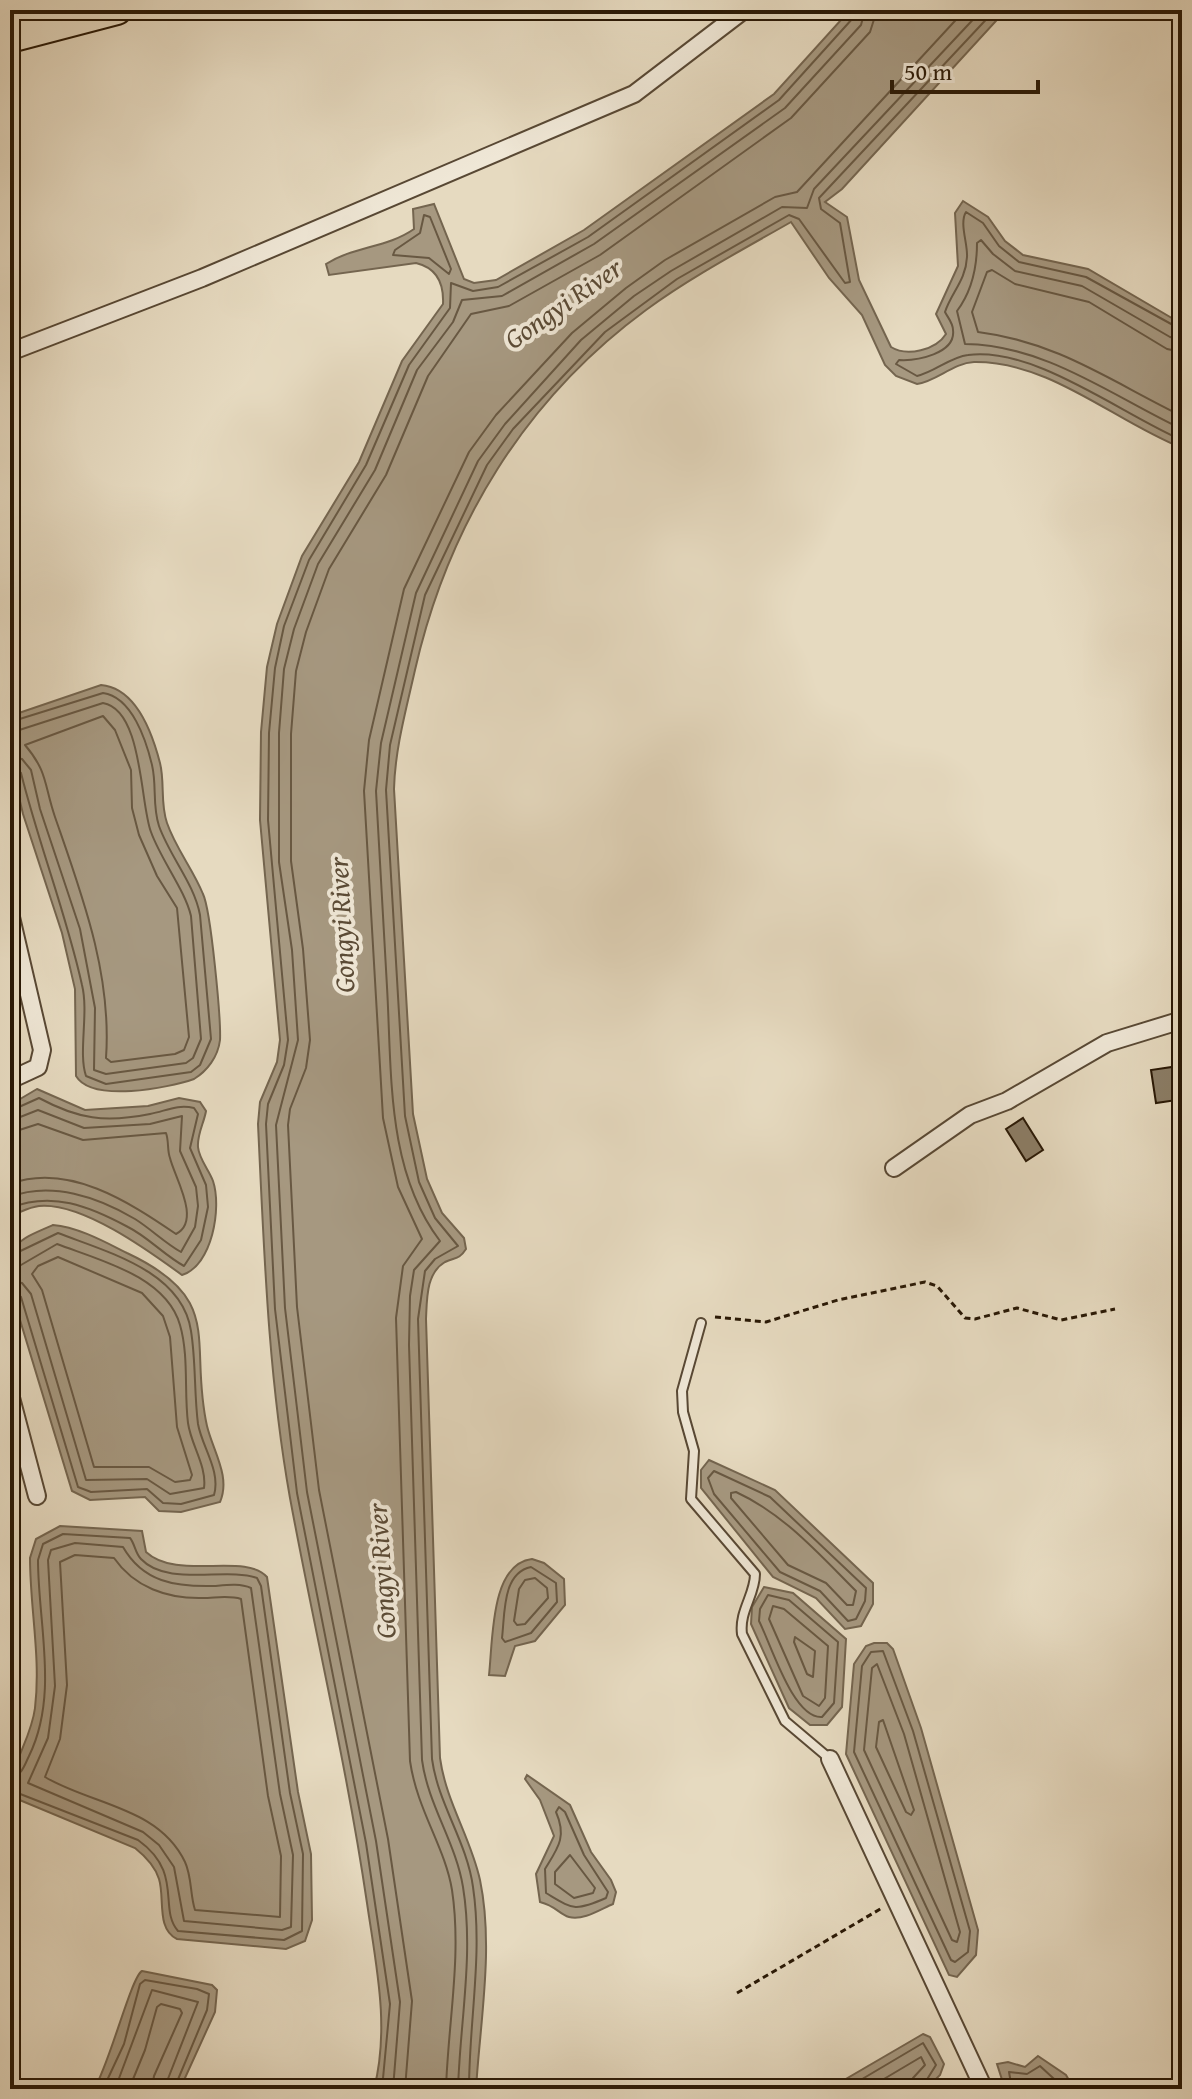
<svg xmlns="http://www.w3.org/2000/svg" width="1192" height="2099" font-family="'Gentium Book Plus',serif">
<rect width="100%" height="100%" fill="#e6dac0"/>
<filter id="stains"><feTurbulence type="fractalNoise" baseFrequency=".0025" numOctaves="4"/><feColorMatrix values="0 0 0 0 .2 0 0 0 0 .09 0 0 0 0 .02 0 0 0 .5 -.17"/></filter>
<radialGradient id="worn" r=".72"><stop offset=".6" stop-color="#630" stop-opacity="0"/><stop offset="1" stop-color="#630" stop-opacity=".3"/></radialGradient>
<g fill="#a69880" stroke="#74654f" stroke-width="2">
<path d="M850,10H1006L842,189L825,202L847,217L859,280L891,347C907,357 936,350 946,334L936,314L958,266L955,213L963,201L988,217L1005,241L1023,255L1088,269L1182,324V448C1114,421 1050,361 974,362C953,363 937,381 917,384L896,376L885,365L862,315L829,278L791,222C742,250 691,277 646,310C525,399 448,525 415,670C406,710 395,749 394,789L413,1114L427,1179L442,1213L464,1238L466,1249C459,1260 455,1257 445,1262C426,1273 427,1299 426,1319L440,1758C446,1802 471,1838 480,1880C494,1947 480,2022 476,2089H374C390,2027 376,1965 367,1903C347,1767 315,1633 290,1498C268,1375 264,1249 258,1124L260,1102L277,1062L280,1040L260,820L261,732L267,667L277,624L302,556L359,462L402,361L443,304C444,283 437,268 416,263L329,275L326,264C354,246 387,248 414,229L413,209L434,204L464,279L474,283L496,280L584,230L774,94Z"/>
<path d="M101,685C136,688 152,732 160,763C165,783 160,803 167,823C176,849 193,869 203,894C211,911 221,1019 220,1040C218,1057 207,1071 194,1079C168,1088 92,1103 76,1076L75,989L62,933L23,814L10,759V716Z"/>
<path d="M37,1089L85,1110L148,1106L179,1098L200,1102L206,1111C204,1123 197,1134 198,1147C199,1159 209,1170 213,1181C222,1208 212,1266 182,1275C149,1251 82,1202 39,1206C29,1207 19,1213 10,1216V1105Z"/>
<path d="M53,1225C78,1227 105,1242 127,1253C227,1300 188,1341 207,1426C213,1451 231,1477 220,1502L181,1512L159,1511L145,1497L90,1500L72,1491L10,1287C10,1243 13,1242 53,1225Z"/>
<polygon points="709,1460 775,1490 873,1583 873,1604 861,1626 845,1629 816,1598 773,1577 701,1488 701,1470"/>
<path d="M60,1526L142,1531L146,1552C177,1581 245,1552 267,1577L298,1792L311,1854L312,1920L305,1941L286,1949L177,1939C156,1929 165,1898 159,1879C155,1866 145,1856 135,1848L10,1796C10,1764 31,1740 35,1708C41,1658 30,1608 30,1558L36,1539Z"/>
<path d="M532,1559L544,1563L564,1579L565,1605L535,1641L515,1646L505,1676L489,1675C493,1641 490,1564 532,1559Z"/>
<polygon points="764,1587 793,1593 846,1639 842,1707 827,1725 810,1725 789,1708 751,1624 752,1607"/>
<polygon points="874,1643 887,1643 893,1649 921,1728 978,1930 976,1955 957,1977 949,1975 846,1754 854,1664 866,1646"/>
<path d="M527,1775L570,1805L591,1852L611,1880L616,1892L613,1904C601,1909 583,1921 569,1917C559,1914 556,1906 540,1902L536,1874L554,1836L540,1800L525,1779Z"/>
<path d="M142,1971L212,1985L217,1990L215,2012L180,2089H94C109,2066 131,1977 142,1971Z"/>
<polygon points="923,2034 930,2037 944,2064 940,2075 926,2089 775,2089 810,2080 844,2080"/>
<polygon points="1038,2056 1066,2075 1074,2089 1005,2089 997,2064 1008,2062 1025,2067"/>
</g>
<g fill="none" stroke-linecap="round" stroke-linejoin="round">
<g stroke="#685842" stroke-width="2">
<polygon points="424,215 430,217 451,269 449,274 429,258 393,255 395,250 420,233"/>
<path d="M1182,330L1086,277L1019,262L999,246L983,223L966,212C959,223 968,244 967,257C966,280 951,293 945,312C948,318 953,323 953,330C956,354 916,361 899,360L896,364L917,376C935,372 950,357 968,355C1034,346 1123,415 1182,440"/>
<path d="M1182,340L1170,337L1082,286L1015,271L993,254L981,240L977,243C977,268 972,291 957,311L965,344C1046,345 1112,396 1182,429"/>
<path d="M1182,352L1167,349L1089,302L1015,284L992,270L987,272L972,312L978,332C1058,342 1112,382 1182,416"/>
<path d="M103,716L115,730L131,770L132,808L139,835L157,876L177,908L189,1037L184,1050L175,1054L111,1062L106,1058C112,974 82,895 55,817C44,785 48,772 25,745Z"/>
<path d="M10,722L103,693C132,697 146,740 152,765C157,786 152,805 159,826C170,857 194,883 200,915L211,1039L200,1065L191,1072L106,1084L86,1076C78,1053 89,1013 82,985C66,913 39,845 21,773L10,767"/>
<path d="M10,733L103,703C143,710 140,804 151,832C161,860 185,890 191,916L201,1039L193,1058L186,1063L106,1074L94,1070L95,1008L80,929L40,809L31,770L22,759L10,757"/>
<path d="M10,1111L39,1098C78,1119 105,1123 150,1114C166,1111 177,1104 194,1108L198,1114L190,1148L206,1185L208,1207L201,1240L184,1266C164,1255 148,1237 128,1227C89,1206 52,1191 10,1208"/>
<path d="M10,1121L38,1110L84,1128L150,1124L182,1116L180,1151L196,1187L198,1206L195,1227L181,1252C165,1243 151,1229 135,1219C98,1197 51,1181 10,1197"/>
<path d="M10,1133L38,1124L83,1140L166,1133C169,1141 167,1150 170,1158C174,1176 202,1221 176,1234C129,1202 68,1162 10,1184"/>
<path d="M10,1256L58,1233C107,1252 182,1271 191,1331C196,1362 194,1393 198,1424C202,1447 221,1471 214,1495L181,1504L163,1503L147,1489L91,1492L78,1487L21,1297L10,1291"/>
<polygon points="58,1257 142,1293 163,1316 170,1337 177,1427 192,1475 190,1480 175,1482 149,1467 94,1467 42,1290 32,1274 38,1266"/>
<path d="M10,1266L21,1265L57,1244C99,1260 166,1276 180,1325C189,1356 184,1392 188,1423C191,1445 207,1466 204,1488L170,1494L147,1479L86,1480L31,1294L22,1283L10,1281"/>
<polygon points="714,1471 770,1497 866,1588 865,1601 856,1619 848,1621 820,1591 780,1572 714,1494 708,1478"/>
<path d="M736,1492C784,1514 819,1554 856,1591L853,1605H847L826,1583L788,1565L731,1498V1493Z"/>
<path d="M75,1543L123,1547C143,1582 175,1587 214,1586C226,1585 240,1583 251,1588L280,1794L293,1855L291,1927L282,1930L184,1921L174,1867L159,1845L143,1832L28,1783L48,1738L55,1686L48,1560L51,1550Z"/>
<path d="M75,1555L114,1558C134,1587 167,1599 203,1598C215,1598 229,1595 241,1599L268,1796L281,1856L280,1917L195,1910C190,1895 192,1877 185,1862C159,1807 92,1805 45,1777L60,1739L67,1685L60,1562Z"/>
<path d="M531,1567L556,1583L557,1602L531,1633L505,1642L502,1638C505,1614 502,1573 531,1567Z"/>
<polygon points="535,1578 547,1588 548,1598 525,1624 517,1625 514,1621 519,1589 525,1580"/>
<path d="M768,1595L789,1600L838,1642L834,1703L822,1717C793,1719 771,1644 759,1621L760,1609Z"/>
<polygon points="773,1606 784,1609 828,1646 825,1698 819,1706 803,1696 769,1619"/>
<polygon points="795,1637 815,1651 813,1677 807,1674 794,1642"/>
<polygon points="883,1651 913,1731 970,1931 968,1952 955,1962 951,1960 854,1752 862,1666 871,1652"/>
<polygon points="877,1664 904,1734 960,1932 957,1942 952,1940 864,1750 872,1668"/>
<polygon points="883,1720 914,1810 911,1815 906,1812 876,1747 879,1722"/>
<path d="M10,1777C22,1776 24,1766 29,1756C59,1695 38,1624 38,1560L43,1544L63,1534L130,1538C135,1544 135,1553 141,1559C167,1587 226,1567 257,1578L261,1586L290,1793L303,1854L302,1931L284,1940L178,1931C158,1908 184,1873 138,1840L10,1790"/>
<path d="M559,1807L565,1812L584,1855L608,1892L606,1898C574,1912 573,1909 546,1893L545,1869C558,1848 567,1837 556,1812Z"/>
<polygon points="570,1855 595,1888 593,1893 574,1898 555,1884 555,1872"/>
<polyline points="103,2089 124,2044 140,1984 145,1980 197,1989 209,1994 207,2010 174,2089"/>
<polyline points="115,2089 152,1990 198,2002 164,2089"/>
<polyline points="129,2089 145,2050 157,2007 161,2004 180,2009 182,2013 154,2076 152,2089"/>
<polyline points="382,2089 390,2004 366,1843 297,1493 275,1309 266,1124 268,1104 284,1065 288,1040 268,820 269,733 275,668 284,626 309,560 366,465 409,365 450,308 451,283 473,291 498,287 588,237 779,100 853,18 855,10"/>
<polyline points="393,2089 400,2002 376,1841 307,1492 285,1308 276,1125 298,1040 292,950 279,862 279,733 284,669 294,629 318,564 375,470 417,370 453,322 462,300 502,296 594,244 785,108 861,25 865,10"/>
<polyline points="405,2089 412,2001 388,1839 319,1490 297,1307 288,1125 290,1109 306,1068 310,1040 303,949 291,861 291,734 296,671 306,632 329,569 386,475 428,376 471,314 509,306 600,255 791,118 870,32 877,10"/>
<path d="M446,2089C448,2023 462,1956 452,1890C445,1847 417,1810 410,1761L396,1318L403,1266L422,1239L398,1187L383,1118L364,791L369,740L404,589L469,452L496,415L572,333L626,288L665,260L775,197L797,192L965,10"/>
<path d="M458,2089C460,2022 474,1954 463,1887C456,1843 428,1805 422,1760L409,1345L410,1296L414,1270L440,1241C386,1170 392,1073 387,987C383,922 380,856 376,791L381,743L416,593L478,461L505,424L581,340L634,296L671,271L782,207L807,208L814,189L982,10"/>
<path d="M469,2089C469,2022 483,1954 473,1887C467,1842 438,1804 432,1759L418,1319L425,1271L435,1259L458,1246L435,1218L419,1182L405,1116L386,790L390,745L425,595L487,465L513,429L605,332L677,279L789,215L799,219L845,283L850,282L840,223L821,209L819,198L995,10"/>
<polyline points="808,2089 847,2088 923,2043 936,2065 921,2089"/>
<polyline points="867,2089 921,2057 925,2065 913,2078 911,2089"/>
<polyline points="1012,2089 1009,2072 1027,2074 1040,2066 1065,2089"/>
</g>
</g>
<g fill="#8b7d66" stroke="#291805" stroke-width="2">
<polygon points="1172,1067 1177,1100 1156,1103 1151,1070"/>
<polygon points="1023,1118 1043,1150 1026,1161 1006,1129"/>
</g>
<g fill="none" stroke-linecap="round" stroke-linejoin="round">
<g stroke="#584834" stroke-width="12">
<path id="lane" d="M701,1323L682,1391L683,1412L694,1451L691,1499L755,1574C755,1595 739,1611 742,1634L785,1721L830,1759"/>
</g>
<g stroke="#584834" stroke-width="20">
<g id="street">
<polyline points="10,352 202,278 634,94 744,10"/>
<polyline points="10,913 42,1050 38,1067 10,1080"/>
<polyline points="894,1168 970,1115 1007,1101 1107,1043 1182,1020"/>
<polyline points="10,1394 37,1496"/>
<polyline points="830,1759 984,2089"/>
</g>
</g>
<g stroke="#291805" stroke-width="32">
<polyline id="highway" points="10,38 117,10"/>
</g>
<g stroke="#291805" stroke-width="3" stroke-dasharray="6 4" stroke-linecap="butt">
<polyline points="715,1317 766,1322 838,1300 925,1282 937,1286 965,1318 975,1319 1017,1308 1061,1320 1115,1309"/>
<polyline points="737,1993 882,1908"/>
</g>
<use href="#lane" stroke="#efe7d6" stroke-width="8"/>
<use href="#street" stroke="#efe7d6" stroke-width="16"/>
<use href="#highway" stroke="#e6dac0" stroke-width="28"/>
</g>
<g text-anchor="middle" stroke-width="8" stroke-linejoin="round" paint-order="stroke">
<g font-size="28" font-style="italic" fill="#5b4b36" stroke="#efe7d6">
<text transform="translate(563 303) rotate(-35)" y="10">Gongyi River</text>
<text transform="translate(341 925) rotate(-93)" y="10">Gongyi River</text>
<text transform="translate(381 1571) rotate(-94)" y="10">Gongyi River</text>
</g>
</g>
<rect width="1192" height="2099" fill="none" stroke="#e6dac0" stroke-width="40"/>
<rect x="12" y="12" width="1168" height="2075" fill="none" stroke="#291805" stroke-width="4"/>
<rect x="20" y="20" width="1152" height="2059" fill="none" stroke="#291805" stroke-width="2"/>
<path d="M892 80v12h146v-12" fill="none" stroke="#291805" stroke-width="4"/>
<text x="904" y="80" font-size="24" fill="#291805" stroke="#efe7d6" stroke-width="6" paint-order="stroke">50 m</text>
<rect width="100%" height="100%" filter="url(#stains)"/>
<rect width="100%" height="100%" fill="url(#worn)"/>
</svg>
